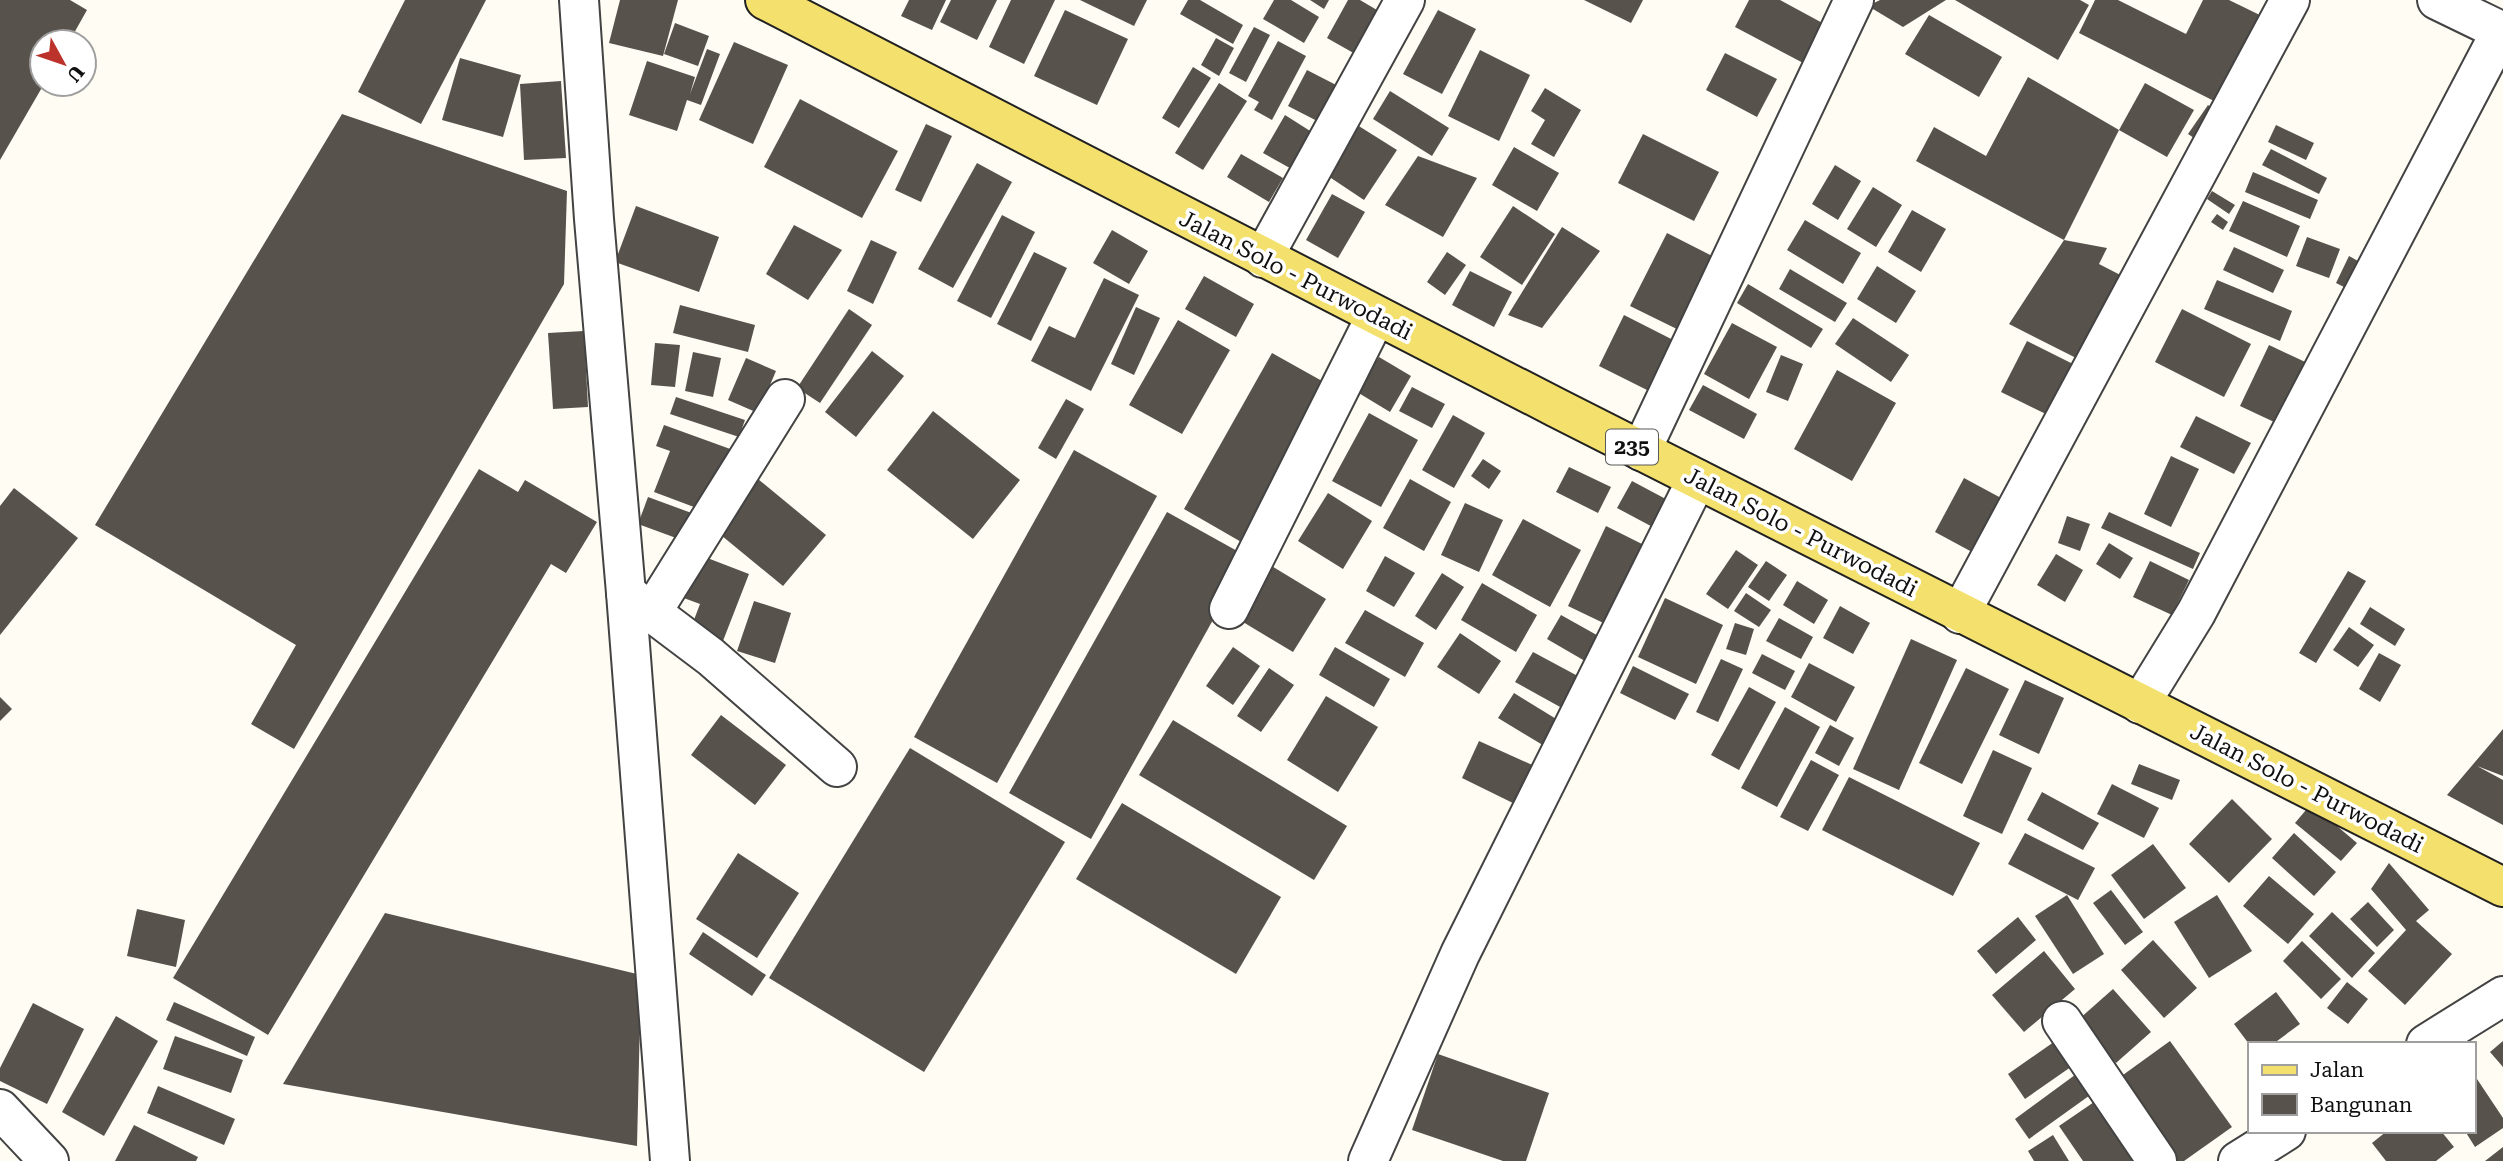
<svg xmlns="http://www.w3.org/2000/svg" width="2503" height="1161" font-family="'Roboto Serif',serif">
<rect width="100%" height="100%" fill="#fffdf3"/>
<g fill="#58524c">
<polygon points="0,0 70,0 87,10 69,42 42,42 42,84 44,84 0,160"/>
<polygon points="405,0 486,0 421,124 358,92"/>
<polygon points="620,0 678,0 663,56 609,43"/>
<polygon points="909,0 946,0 932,30 901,16"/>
<polygon points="951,0 997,0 977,40 940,22"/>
<polygon points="1011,0 1055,0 1024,64 989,47"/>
<polygon points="1080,0 1147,0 1134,26"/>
<polygon points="1188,0 1200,0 1243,25 1233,44 1180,14"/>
<polygon points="1274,0 1291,0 1319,17 1304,43 1263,19"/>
<polygon points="1310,0 1329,0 1324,9"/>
<polygon points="1348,0 1360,0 1382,13 1357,55 1327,38"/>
<polygon points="1584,0 1643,0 1631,23"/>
<polygon points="1749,0 1780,0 1828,26 1807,65 1735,27"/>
<polygon points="1880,0 1946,0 1903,27 1868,6"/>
<polygon points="1955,0 2080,0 2089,5 2058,60"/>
<polygon points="2095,0 2118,0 2186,34 2203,0 2229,0 2268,19 2224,106 2079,33"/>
<polygon points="1065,10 1128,39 1097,105 1034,76"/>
<polygon points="1438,10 1476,29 1442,94 1403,74"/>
<polygon points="1929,15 2002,57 1979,97 1905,54"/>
<polygon points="675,23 709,36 698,66 664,54"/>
<polygon points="1254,27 1270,35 1246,82 1229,73"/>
<polygon points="1216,38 1234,48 1219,76 1201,65"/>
<polygon points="1278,41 1306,56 1272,120 1254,110 1259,102 1248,96"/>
<polygon points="734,42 788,65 753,144 699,120"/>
<polygon points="707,49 720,54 701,105 687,100 677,131 629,115 647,61 695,77 690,94"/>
<polygon points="1480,50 1530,75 1499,141 1448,116"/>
<polygon points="1725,53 1777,79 1757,117 1706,90"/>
<polygon points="460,58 521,75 503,137 442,120"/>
<polygon points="1193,67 1211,78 1179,128 1162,118"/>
<polygon points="1307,70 1340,87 1321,123 1288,106"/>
<polygon points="2028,77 2119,130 2064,240 1916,161 1934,127 1986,156"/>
<polygon points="561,81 566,158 524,160 520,84"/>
<polygon points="1219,83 1247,101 1203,170 1175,153"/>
<polygon points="2145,83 2194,110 2167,157 2119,130"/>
<polygon points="1545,88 1581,110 1554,157 1531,144 1545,120 1531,111"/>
<polygon points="1390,91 1449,128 1432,156 1373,119"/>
<polygon points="800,99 898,151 862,218 764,167"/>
<polygon points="2208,105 2225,118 2206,146 2188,134"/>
<polygon points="342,114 567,191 564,284 294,749 251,724 296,645 95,525"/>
<polygon points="1285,115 1318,136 1297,172 1263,153"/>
<polygon points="1354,123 1397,150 1364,200 1322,172"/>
<polygon points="926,124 952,136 921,202 895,190"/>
<polygon points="2276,125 2314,143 2306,160 2268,142"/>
<polygon points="1643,134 1719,172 1694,221 1618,183"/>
<polygon points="1514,147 1559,173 1537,211 1492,185"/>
<polygon points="2271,149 2327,178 2319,194 2262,165"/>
<polygon points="1241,154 1283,178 1269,202 1227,177"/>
<polygon points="1418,156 1477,178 1443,237 1385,205"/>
<polygon points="977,163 1012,182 953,288 918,269"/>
<polygon points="1835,165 1861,181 1838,220 1812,204"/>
<polygon points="2253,172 2318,200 2310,219 2245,192"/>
<polygon points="1873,187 1902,205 1876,247 1847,229"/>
<polygon points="2212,191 2235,205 2229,214 2207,199"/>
<polygon points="1332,194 1365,212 1338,258 1306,240"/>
<polygon points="2243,201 2300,226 2287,257 2229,231"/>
<polygon points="636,206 719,237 699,292 615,262"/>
<polygon points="1513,206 1555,234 1522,285 1480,257"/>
<polygon points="1912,210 1946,229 1921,272 1888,252"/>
<polygon points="2217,214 2228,222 2223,230 2211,222"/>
<polygon points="1002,215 1035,232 991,318 957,301"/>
<polygon points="1805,220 1861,253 1843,284 1787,250"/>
<polygon points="794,225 842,250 808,300 766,274"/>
<polygon points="1562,227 1600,251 1542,328 1508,315"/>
<polygon points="1112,230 1148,251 1129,284 1093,263"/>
<polygon points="1667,233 1724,262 1687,334 1630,306"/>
<polygon points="2307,237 2340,249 2329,278 2296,266"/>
<polygon points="871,240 897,252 873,304 847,291"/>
<polygon points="2064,240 2107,248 2099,264 2132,281 2090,365 2009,324"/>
<polygon points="2234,247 2284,270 2273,293 2223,270"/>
<polygon points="1034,252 1067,268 1031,341 997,324"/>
<polygon points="1447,252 1466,265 1445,295 1427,282"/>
<polygon points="2349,256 2367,266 2354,292 2336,283"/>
<polygon points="1877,266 1916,291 1896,323 1857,299"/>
<polygon points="1790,269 1847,303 1835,322 1779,289"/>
<polygon points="1470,271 1512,292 1494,327 1452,305"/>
<polygon points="1204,276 1254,304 1236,337 1185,309"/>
<polygon points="1104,278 1139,295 1091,391 1031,361 1049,326 1075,338"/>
<polygon points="2217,280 2292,311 2280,341 2204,309"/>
<polygon points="1748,284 1823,329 1811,348 1737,303"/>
<polygon points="680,305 755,325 748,352 673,333"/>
<polygon points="1136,307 1160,318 1134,375 1111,364"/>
<polygon points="849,309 872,325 820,403 797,388"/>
<polygon points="2182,309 2251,344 2224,397 2155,362"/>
<polygon points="1624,315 1685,346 1659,396 1599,366"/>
<polygon points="1853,318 1909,355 1891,382 1835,344"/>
<polygon points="1178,320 1230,350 1182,434 1129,405"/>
<polygon points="1732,323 1777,347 1749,399 1704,374"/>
<polygon points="584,331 588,407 553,409 548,333"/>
<polygon points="2027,341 2083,369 2058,420 2001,392"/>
<polygon points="655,343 680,345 675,387 651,385"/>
<polygon points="2269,345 2318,368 2289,429 2240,406"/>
<polygon points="872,351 904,376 856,437 825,412"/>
<polygon points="693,352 721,358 713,397 685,391"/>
<polygon points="1272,353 1331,386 1243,543 1184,509"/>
<polygon points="1781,355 1803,364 1788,401 1766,392"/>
<polygon points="1379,357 1411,376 1390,412 1357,392"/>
<polygon points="746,358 776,371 758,413 728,400"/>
<polygon points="1837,370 1896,403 1852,481 1794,449"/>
<polygon points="1703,385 1757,414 1744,439 1689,410"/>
<polygon points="1412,387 1445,404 1432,428 1399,411"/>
<polygon points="676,397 745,420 739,437 670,414"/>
<polygon points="1066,399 1084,409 1056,459 1038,448"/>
<polygon points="933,411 1020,480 973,539 887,470"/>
<polygon points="1369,413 1418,440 1381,507 1332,481"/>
<polygon points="1453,415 1485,433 1454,488 1422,470"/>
<polygon points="2196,416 2251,443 2234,474 2180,447"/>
<polygon points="664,425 733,450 710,513 654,492 670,451 656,446"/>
<polygon points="1074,450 1157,496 997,783 914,737"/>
<polygon points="2171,456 2199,469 2171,527 2144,514"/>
<polygon points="1483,459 1501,471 1489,489 1471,476"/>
<polygon points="1569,467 1611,487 1598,513 1556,492"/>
<polygon points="479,469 518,492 525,480 597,522 566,573 551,564 268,1035 173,978"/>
<polygon points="1964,478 2014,505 1985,559 1935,532"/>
<polygon points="758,479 826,535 783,586 716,531"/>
<polygon points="1410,479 1451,502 1424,551 1383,528"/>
<polygon points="1632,481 1677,505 1662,532 1617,508"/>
<polygon points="14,488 78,538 0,635 0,506"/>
<polygon points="1328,493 1372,521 1343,569 1298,541"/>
<polygon points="648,497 697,515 687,542 638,524"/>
<polygon points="1465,503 1503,520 1479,572 1441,555"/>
<polygon points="1167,512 1248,557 1091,839 1009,793"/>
<polygon points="2109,512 2200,553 2193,569 2101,528"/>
<polygon points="2067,516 2090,524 2080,551 2058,543"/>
<polygon points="1523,519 1581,550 1550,607 1492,575"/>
<polygon points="1606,526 1656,551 1618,630 1568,606"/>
<polygon points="2109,543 2133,558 2120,579 2096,564"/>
<polygon points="1736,550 1758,565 1728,609 1706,594"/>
<polygon points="697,554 749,574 721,646 689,633 700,604 681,597"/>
<polygon points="2056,554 2083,570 2065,602 2037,585"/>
<polygon points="1385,556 1415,573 1394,607 1366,591"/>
<polygon points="1766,561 1787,575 1769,601 1748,587"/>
<polygon points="2150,561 2189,580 2172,615 2133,597"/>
<polygon points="1270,565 1326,599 1293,652 1238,619"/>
<polygon points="2348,571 2366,581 2316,663 2299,653"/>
<polygon points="1442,573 1464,587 1436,630 1415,616"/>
<polygon points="1797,581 1828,600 1814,624 1783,605"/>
<polygon points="1482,583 1537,615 1516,652 1461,620"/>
<polygon points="1746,593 1771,610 1759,627 1734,611"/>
<polygon points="1665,598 1723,625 1696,684 1638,657"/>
<polygon points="754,601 791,613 775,663 737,651"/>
<polygon points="1840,606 1870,623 1853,654 1823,638"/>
<polygon points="2370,607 2405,629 2395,646 2360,624"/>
<polygon points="1365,610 1424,643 1405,677 1345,643"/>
<polygon points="1561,615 1611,643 1597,668 1547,639"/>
<polygon points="1779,618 1813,637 1801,659 1766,641"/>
<polygon points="1735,623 1754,629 1746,655 1726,649"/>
<polygon points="2349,627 2374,645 2358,667 2333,650"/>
<polygon points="1460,633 1501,661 1479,694 1437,667"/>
<polygon points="1911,639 1957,660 1899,790 1853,769"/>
<polygon points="1233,647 1260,666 1233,705 1206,686"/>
<polygon points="1335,647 1390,679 1374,707 1319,675"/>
<polygon points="1533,652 1589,682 1571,713 1515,682"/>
<polygon points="2379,653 2401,665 2380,702 2359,689"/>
<polygon points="1762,654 1795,671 1785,690 1752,673"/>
<polygon points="1721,659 1743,669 1718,722 1696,712"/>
<polygon points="1809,663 1855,687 1836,722 1791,697"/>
<polygon points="1633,666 1689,694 1675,720 1620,693"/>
<polygon points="1269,668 1294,685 1261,732 1237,716"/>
<polygon points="1966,668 2009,689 1962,784 1919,763"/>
<polygon points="2025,680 2064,698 2039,754 1999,735"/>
<polygon points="1749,687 1776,702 1739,770 1711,755"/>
<polygon points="1514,693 1566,725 1551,750 1498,718"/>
<polygon points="1326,696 1378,727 1338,792 1287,760"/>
<polygon points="0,697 12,709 0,721"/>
<polygon points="1785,707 1820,727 1777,807 1741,788"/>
<polygon points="721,715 786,765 755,805 691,755"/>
<polygon points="1173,720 1347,826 1314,880 1139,775"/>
<polygon points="1830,725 1854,738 1839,766 1815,753"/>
<polygon points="2503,729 2503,776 2477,766 2503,780 2503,825 2447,795"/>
<polygon points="1479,741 1539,768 1521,807 1462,778"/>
<polygon points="910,748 1065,842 924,1072 769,978"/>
<polygon points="1993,750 2032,768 2002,834 1963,816"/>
<polygon points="1811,760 1839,775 1808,831 1780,817"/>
<polygon points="2139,764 2180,780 2172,800 2131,784"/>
<polygon points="1849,777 1980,843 1953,896 1822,830"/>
<polygon points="2112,784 2159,808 2144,838 2097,814"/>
<polygon points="2042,792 2099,823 2083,850 2027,820"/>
<polygon points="2232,799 2272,839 2229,883 2189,844"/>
<polygon points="1122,803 1281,897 1236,974 1076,879"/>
<polygon points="2311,804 2357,843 2341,861 2295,823"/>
<polygon points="2025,833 2095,868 2078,900 2008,864"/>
<polygon points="2294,833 2336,872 2314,896 2272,858"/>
<polygon points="2153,844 2186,888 2144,919 2111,875"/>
<polygon points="738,853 799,893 757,958 696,919"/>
<polygon points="2389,863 2429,910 2416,921 2452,954 2405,1005 2368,971 2406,930 2371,889"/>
<polygon points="2269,876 2314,914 2288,944 2243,906"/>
<polygon points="2111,890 2143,932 2125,945 2093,903"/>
<polygon points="2067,895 2104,954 2073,974 2035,916"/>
<polygon points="2217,895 2252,951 2209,978 2174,922"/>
<polygon points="2368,902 2394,930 2377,947 2350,919"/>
<polygon points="137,909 185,920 176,967 127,956"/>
<polygon points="2332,912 2375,953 2352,978 2309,936"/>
<polygon points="385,913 641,975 637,1146 283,1084"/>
<polygon points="2018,917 2036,940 1996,974 1977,951"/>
<polygon points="703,932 766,975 752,996 689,954"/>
<polygon points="2153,940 2197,988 2164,1018 2121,970"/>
<polygon points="2302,941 2341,979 2321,999 2283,961"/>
<polygon points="2044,951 2075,989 2024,1032 1992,995"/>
<polygon points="2347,982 2368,999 2348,1024 2327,1008"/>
<polygon points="2113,989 2151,1032 2116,1063 2078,1020"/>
<polygon points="2276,992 2300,1024 2273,1044 2249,1044 2234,1024"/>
<polygon points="174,1002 255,1037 247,1056 166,1020"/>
<polygon points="33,1003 84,1029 47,1104 0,1081 0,1068"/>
<polygon points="116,1016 158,1041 104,1136 62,1112"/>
<polygon points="175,1036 243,1060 231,1093 163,1069"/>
<polygon points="2061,1037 2078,1062 2025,1099 2008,1074"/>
<polygon points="2170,1041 2232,1127 2184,1161 2175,1161 2116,1080"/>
<polygon points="2503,1041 2503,1067 2490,1052"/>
<polygon points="1438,1054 1549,1093 1526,1161 1503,1161 1412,1130"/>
<polygon points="2079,1072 2093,1093 2029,1139 2015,1119"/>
<polygon points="2473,1073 2503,1118 2503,1128 2475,1147 2465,1131 2473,1131"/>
<polygon points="158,1086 235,1119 224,1145 147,1113"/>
<polygon points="2097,1100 2135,1158 2131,1161 2083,1161 2059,1126"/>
<polygon points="134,1125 198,1157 196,1161 115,1161"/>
<polygon points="2387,1131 2441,1131 2454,1147 2436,1161 2386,1161 2372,1143"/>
<polygon points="2053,1135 2069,1161 2034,1161 2028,1151"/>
<polygon points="2503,1147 2503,1161 2485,1161"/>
</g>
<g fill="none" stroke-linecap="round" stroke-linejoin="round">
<g stroke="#434343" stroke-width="42">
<g id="minor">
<polyline points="1263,258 1405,0"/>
<polyline points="1641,451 1854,0"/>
<polyline points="626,593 711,657 837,767"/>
<polyline points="1229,609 1376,316"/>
<polyline points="652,612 785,399"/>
<polyline points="1960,614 2290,0"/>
<polyline points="2140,704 2196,613 2501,31 2437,0"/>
<polyline points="2062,1021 2157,1161"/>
<polyline points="2426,1044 2503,996"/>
<polyline points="0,1109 49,1161"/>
<polyline points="1368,1161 1460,954 1697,479"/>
<polyline points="2238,1161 2286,1131"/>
</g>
</g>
<g stroke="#434343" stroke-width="42">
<polyline id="tertiary" points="579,0 594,219 626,593 670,1161"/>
</g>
<g stroke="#212121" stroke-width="42">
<path id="primary" d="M765,0C1342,300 1922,595 2503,887"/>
</g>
<use href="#minor" stroke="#fff" stroke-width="38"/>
<use href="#tertiary" stroke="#fff" stroke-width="38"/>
<use href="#primary" stroke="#f4e16d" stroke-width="38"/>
</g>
<g text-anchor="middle" stroke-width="7" stroke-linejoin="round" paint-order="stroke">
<rect fill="#fff" stroke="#585858" stroke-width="2" x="1606" y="429.5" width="52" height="35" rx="5"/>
<g font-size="21" font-weight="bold" fill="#101010">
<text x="1632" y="454">235</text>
</g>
<g font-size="23" fill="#101010" stroke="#fff">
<text transform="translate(1296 275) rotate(27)" y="8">Jalan Solo - Purwodadi</text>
<text transform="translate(1801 532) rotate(27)" y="8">Jalan Solo - Purwodadi</text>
<text transform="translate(2307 788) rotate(27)" y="8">Jalan Solo - Purwodadi</text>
</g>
</g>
<rect x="2248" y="1042" width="228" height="91" fill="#ffffff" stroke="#9f9f9f" stroke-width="2"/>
<rect x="2262" y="1065" width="35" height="10" fill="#f4e16d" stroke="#9f9f9f" stroke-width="2"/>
<text x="2310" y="1077" font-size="21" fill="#101010">Jalan</text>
<rect x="2262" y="1094" width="35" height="21" fill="#58524c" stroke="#9f9f9f" stroke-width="2"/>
<text x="2310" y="1112" font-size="21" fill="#101010">Bangunan</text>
<g transform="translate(63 63) rotate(130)"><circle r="33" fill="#ffffff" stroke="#9f9f9f" stroke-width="2"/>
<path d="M0-5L12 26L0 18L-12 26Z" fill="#bc332b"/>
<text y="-10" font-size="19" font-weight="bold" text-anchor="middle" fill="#101010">U</text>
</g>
</svg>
